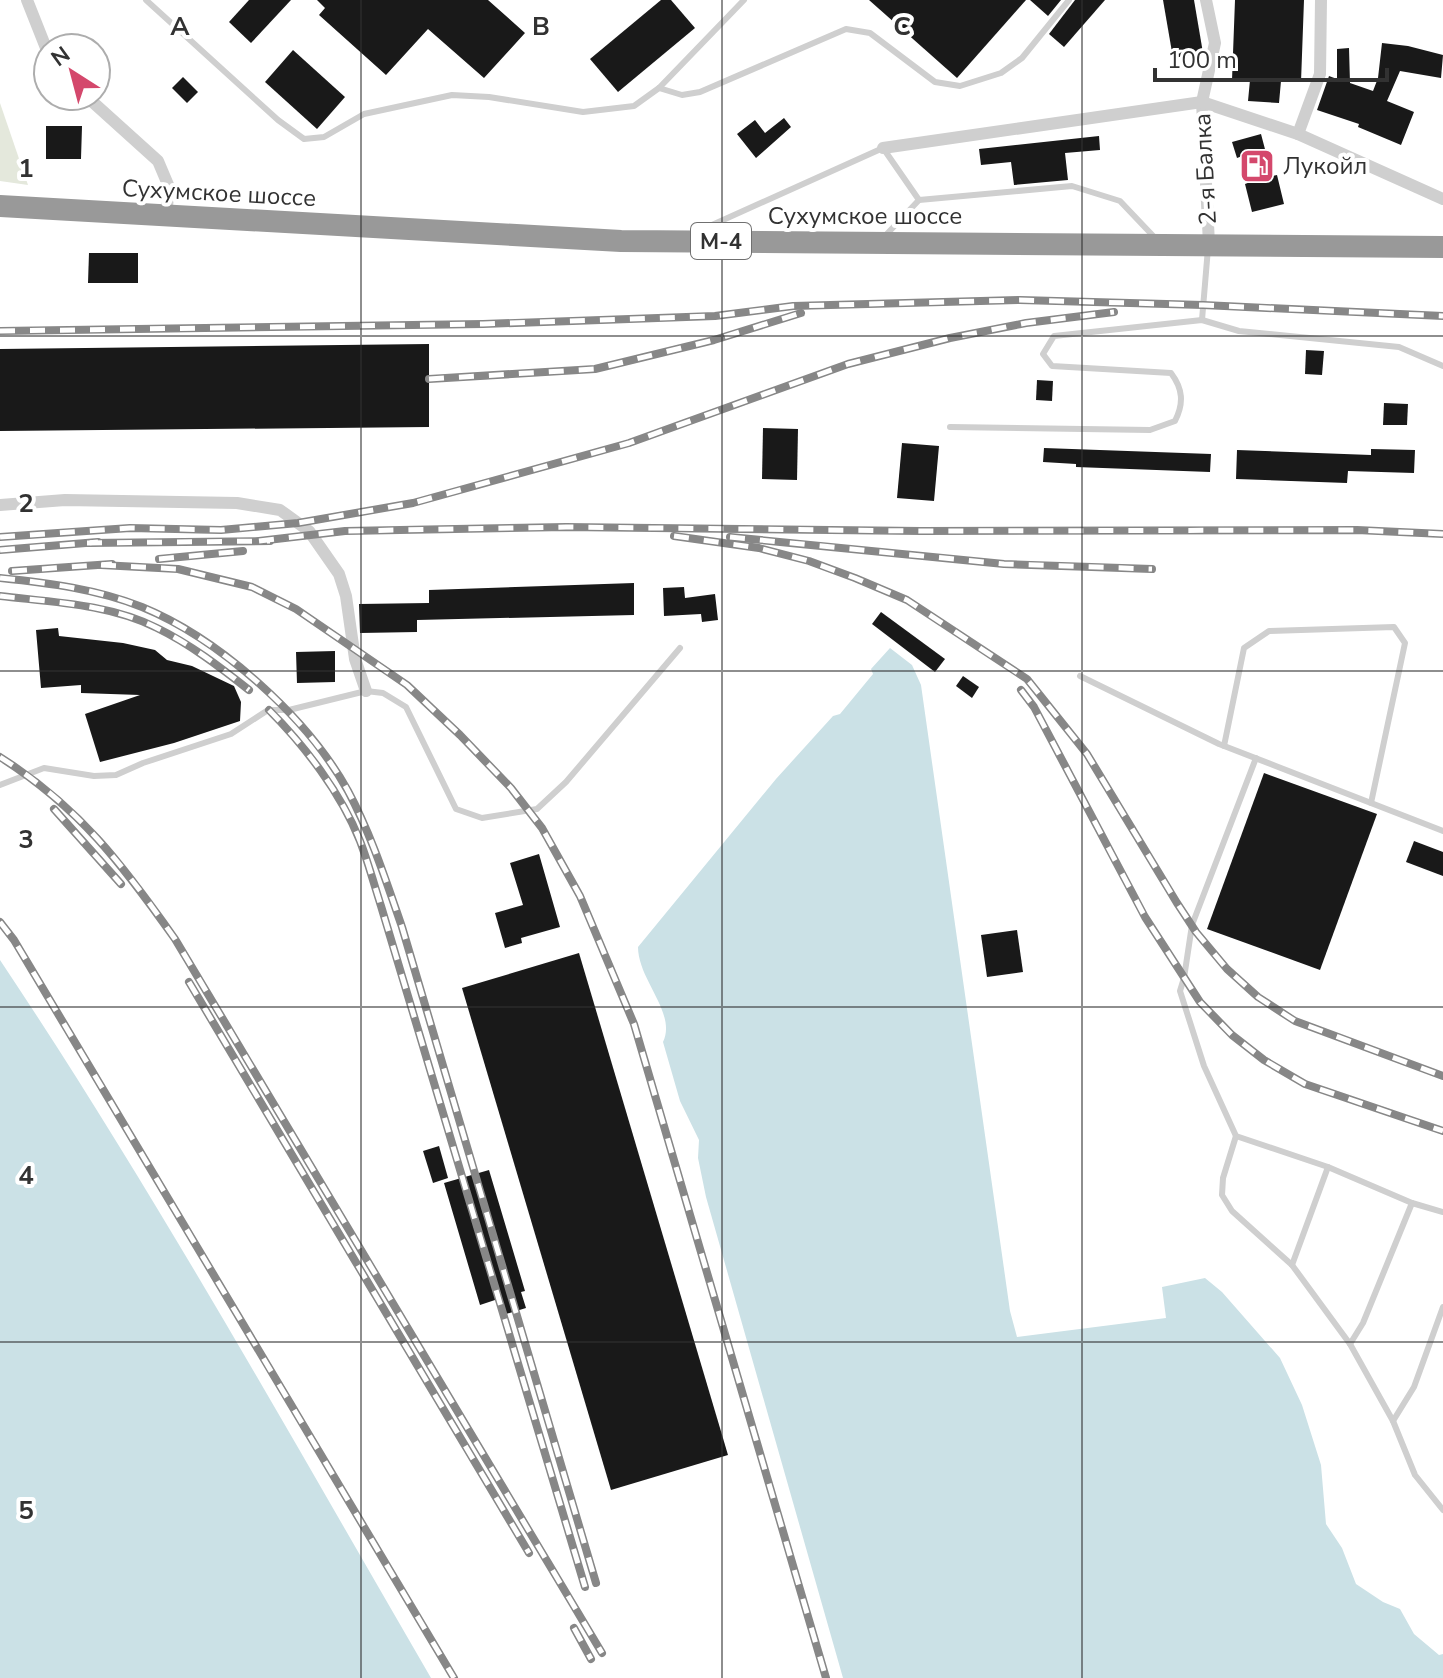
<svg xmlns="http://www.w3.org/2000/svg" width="1443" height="1678" font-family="'Nunito Sans',sans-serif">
<rect width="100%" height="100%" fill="#fff"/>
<polygon fill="#e4e8dc" points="0,103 28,185 0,181"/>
<g fill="#cbe1e6">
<path d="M890,648L912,665L921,685L1010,1311L1017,1337L1166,1318L1162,1287L1205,1278L1222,1292L1280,1358L1302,1405L1321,1465L1326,1524L1342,1548L1356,1584L1383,1602L1400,1609L1414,1634L1439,1655L1443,1654V1678H843L706,1197L698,1158L699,1140L680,1101L663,1042C677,1013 638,980 638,947L776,779L833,716L840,714L873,674L871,669Z"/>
<path d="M0,960C155,1192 291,1437 431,1678H0Z"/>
</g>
<g fill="#191919">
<polygon points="249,0 291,0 251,43 229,22"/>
<polygon points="317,0 488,0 525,33 484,78 428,29 386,75 319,15 325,8"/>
<polygon points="661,0 671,0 695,28 618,92 590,59"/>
<polygon points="869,0 1026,0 957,78"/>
<polygon points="1030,0 1061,0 1048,16"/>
<polygon points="1075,0 1105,0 1064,47 1049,34"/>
<polygon points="1163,0 1194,0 1203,53 1173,58"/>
<polygon points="1235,0 1304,0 1301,82 1281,81 1279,103 1248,101 1250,80 1232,80"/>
<polygon points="1382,43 1408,46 1443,55 1441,78 1400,71 1387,101 1414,112 1401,145 1358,127 1359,124 1317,110 1329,76 1337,79 1337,49 1349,48 1350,83 1373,91 1378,78"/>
<polygon points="293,50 345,97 317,129 265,82"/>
<polygon points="183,77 198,92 187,103 172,88"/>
<polygon points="784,118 791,127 756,158 737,134 755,120 765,133"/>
<polygon points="46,126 82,126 81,159 46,159"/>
<polygon points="1261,134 1266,153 1261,154 1268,177 1277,175 1284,204 1252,212 1245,184 1253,181 1245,155 1237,158 1232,142"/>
<polygon points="1099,136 1100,150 1065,153 1068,180 1014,185 1011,162 981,165 979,149"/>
<polygon points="89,253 138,253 138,283 88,283"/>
<polygon points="429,344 429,427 0,431 0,349"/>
<polygon points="1306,350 1324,351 1322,375 1305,374"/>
<polygon points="1037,380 1053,381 1052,401 1036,400"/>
<polygon points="1384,403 1408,404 1407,425 1383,425"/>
<polygon points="763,428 798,429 797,480 762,479"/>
<polygon points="902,443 939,446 934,501 897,498"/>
<polygon points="1044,448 1211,454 1210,472 1076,467 1076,464 1043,462"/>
<polygon points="1371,449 1415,450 1414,473 1348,471 1347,483 1236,479 1237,450 1371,455"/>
<polygon points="634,583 634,615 417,620 417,632 360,633 359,604 429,603 429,590"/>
<polygon points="684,587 685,598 715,594 718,620 702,622 701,614 664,616 663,588"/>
<polygon points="881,612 945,659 935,672 872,624"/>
<polygon points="58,628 59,636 123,643 155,650 167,660 192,666 234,686 241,702 240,721 174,743 100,762 85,714 140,695 81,693 81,685 41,688 36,630"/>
<polygon points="335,651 335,682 297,683 296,652"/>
<polygon points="963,676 979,687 972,698 956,686"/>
<polygon points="1264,773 1377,814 1320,970 1207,929"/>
<polygon points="1414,841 1443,852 1443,876 1406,862"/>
<polygon points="539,854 560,927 521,938 522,943 505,948 495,913 523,905 510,863"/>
<polygon points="1017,930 1023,972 987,977 981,935"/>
<polygon points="579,953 728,1455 611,1490 462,988"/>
<polygon points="439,1146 448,1178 433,1183 423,1151"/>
<polygon points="489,1170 525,1291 521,1292 526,1308 503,1315 498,1299 480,1305 444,1183"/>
</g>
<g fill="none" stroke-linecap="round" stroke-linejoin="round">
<g stroke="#cfcfcf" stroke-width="6">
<polyline points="146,0 278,120 304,139 324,137 364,114 452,95 489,97 583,112 634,106 659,88 744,0"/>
<polyline points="659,88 682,95 700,92 846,29 870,33 935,82 960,86 1001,73 1022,58 1069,0"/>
<polyline points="692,234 883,148 919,200"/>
<polyline points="884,237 919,200 1072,186 1120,201 1157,240"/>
<polyline points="1202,320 1208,248"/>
<path d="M950,427L1150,430L1175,421C1184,403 1183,389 1171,373L1052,366L1043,354L1054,336L1202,320L1239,331L1399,347L1443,366"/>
<polyline points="1080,676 1219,744 1443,831"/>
<polyline points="1224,746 1244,648 1269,631 1394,627 1405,643 1371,803"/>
<polyline points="1256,758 1192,925 1184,978 1180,991 1204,1066 1236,1136 1328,1167 1412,1203 1443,1212"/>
<polyline points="0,785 44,768 94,776 116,775 143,763 231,734 268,710 289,710 366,691 383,693 406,707 456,809 482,818 537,809 566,782 680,648"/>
<polyline points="1236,1136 1223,1178 1222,1195 1232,1211 1292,1265 1350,1344 1393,1421 1415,1475 1443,1510"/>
<polyline points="1292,1265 1328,1167"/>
<polyline points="1350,1344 1363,1323 1412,1203"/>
<polyline points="1393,1421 1414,1387 1443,1307"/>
</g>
<g stroke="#cfcfcf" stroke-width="12">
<polyline points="27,0 48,53"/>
<polyline points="1206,0 1215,43 1202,102 1209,244"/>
<polyline points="86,96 158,161 169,187 166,216"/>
<polyline points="1298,134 1320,74 1321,0"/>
<polyline points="883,148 1202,102 1298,134 1443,199"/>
<polyline points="0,505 65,500 237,503 280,510 309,531 339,574 346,596 355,659 366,691"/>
</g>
<polyline stroke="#999" stroke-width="22" points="0,206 621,241 1443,247"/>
<g stroke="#878787" stroke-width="8">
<g id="rail">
<polyline points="0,331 483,324 715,316 793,306 1020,300 1203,305 1443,316"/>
<polyline points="429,379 595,369 714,340 801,313"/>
<polyline points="674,536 759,548 809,561 855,578 907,600 1027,679 1087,754 1177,903 1196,932 1227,969 1258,997 1295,1021 1443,1076"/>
<polyline points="0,537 130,528 221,530 298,523 413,503 629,443 848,364 950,338 1026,323 1114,312"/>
<polyline points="730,537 1004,564 1152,569"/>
<polyline points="259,541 345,531 566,527 921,531 1357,530 1443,534"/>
<polyline points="87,543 270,541"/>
<polyline points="0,550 98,542"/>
<polyline points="159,559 243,551"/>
<polyline points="101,565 178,569 252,587 296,609 407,685 460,735 511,788 542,828 580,896 634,1024 826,1678"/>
<polyline points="12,571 112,564"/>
<path d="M0,578C49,583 97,589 142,607C220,639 308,718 348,791C371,834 386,881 402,927L596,1583"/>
<path d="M0,596C51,602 110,604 157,628C190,644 220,667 249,690"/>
<polyline points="1021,690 1034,707 1145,917 1200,1002 1232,1035 1264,1060 1305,1084 1443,1131"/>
<path d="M269,710C305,746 341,793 360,841C368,862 374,884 381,906L585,1587"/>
<path d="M0,757C80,808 122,864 175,939L602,1653"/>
<polyline points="54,809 121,884"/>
<polyline points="0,922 14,940 454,1678"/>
<polyline points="189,982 529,1553"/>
<polyline points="574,1628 591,1659"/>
</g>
</g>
<use href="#rail" stroke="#fff" stroke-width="5" stroke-dasharray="15" stroke-linecap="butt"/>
</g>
<path fill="none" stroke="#323232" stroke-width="2" stroke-opacity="0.55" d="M361,0V1678M722,0V1678M1082,0V1678M0,336H1443M0,671H1443M0,1007H1443M0,1342H1443"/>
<defs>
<g id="fuel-square" transform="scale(1.8)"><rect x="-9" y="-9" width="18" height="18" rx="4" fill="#d4486c" stroke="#fff"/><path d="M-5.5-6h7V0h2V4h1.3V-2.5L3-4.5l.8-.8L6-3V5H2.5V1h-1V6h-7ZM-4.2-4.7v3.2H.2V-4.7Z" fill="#fff"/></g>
</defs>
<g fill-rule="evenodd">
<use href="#fuel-square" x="1257" y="166"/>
</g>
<g text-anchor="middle" stroke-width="8" stroke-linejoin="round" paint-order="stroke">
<rect fill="#fff" stroke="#707070" stroke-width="2" x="691" y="223" width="60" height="36" rx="6"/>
<g font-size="22" font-weight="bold" fill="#323232">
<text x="721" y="249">М-4</text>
</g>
<g font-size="24" fill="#323232" stroke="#fff" text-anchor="start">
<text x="1283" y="174">Лукойл</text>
</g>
<g font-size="24" fill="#323232" stroke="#fff">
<text transform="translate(1205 169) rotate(-93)" y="8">2-я Балка</text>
<text transform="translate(219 193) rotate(3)" y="8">Сухумское шоссе</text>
<text x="865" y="224">Сухумское шоссе</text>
</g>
</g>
<g font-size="26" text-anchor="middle" font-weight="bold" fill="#323232" stroke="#fff" stroke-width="8" stroke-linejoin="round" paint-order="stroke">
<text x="180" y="35">A</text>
<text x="541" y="35">B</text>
<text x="902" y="35">C</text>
<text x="26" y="177">1</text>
<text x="26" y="512">2</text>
<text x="26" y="848">3</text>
<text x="26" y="1184">4</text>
<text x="26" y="1519">5</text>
</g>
<g transform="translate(72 72) rotate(324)"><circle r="38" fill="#ffffff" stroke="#adadad" stroke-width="2"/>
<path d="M0-6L14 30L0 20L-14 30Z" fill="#d4486c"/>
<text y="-12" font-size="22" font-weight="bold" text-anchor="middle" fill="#323232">N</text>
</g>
<path d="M1155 68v12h232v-12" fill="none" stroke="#323232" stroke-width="4"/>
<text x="1167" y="68" font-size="24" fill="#323232" stroke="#ffffff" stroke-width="6" paint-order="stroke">100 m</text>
</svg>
